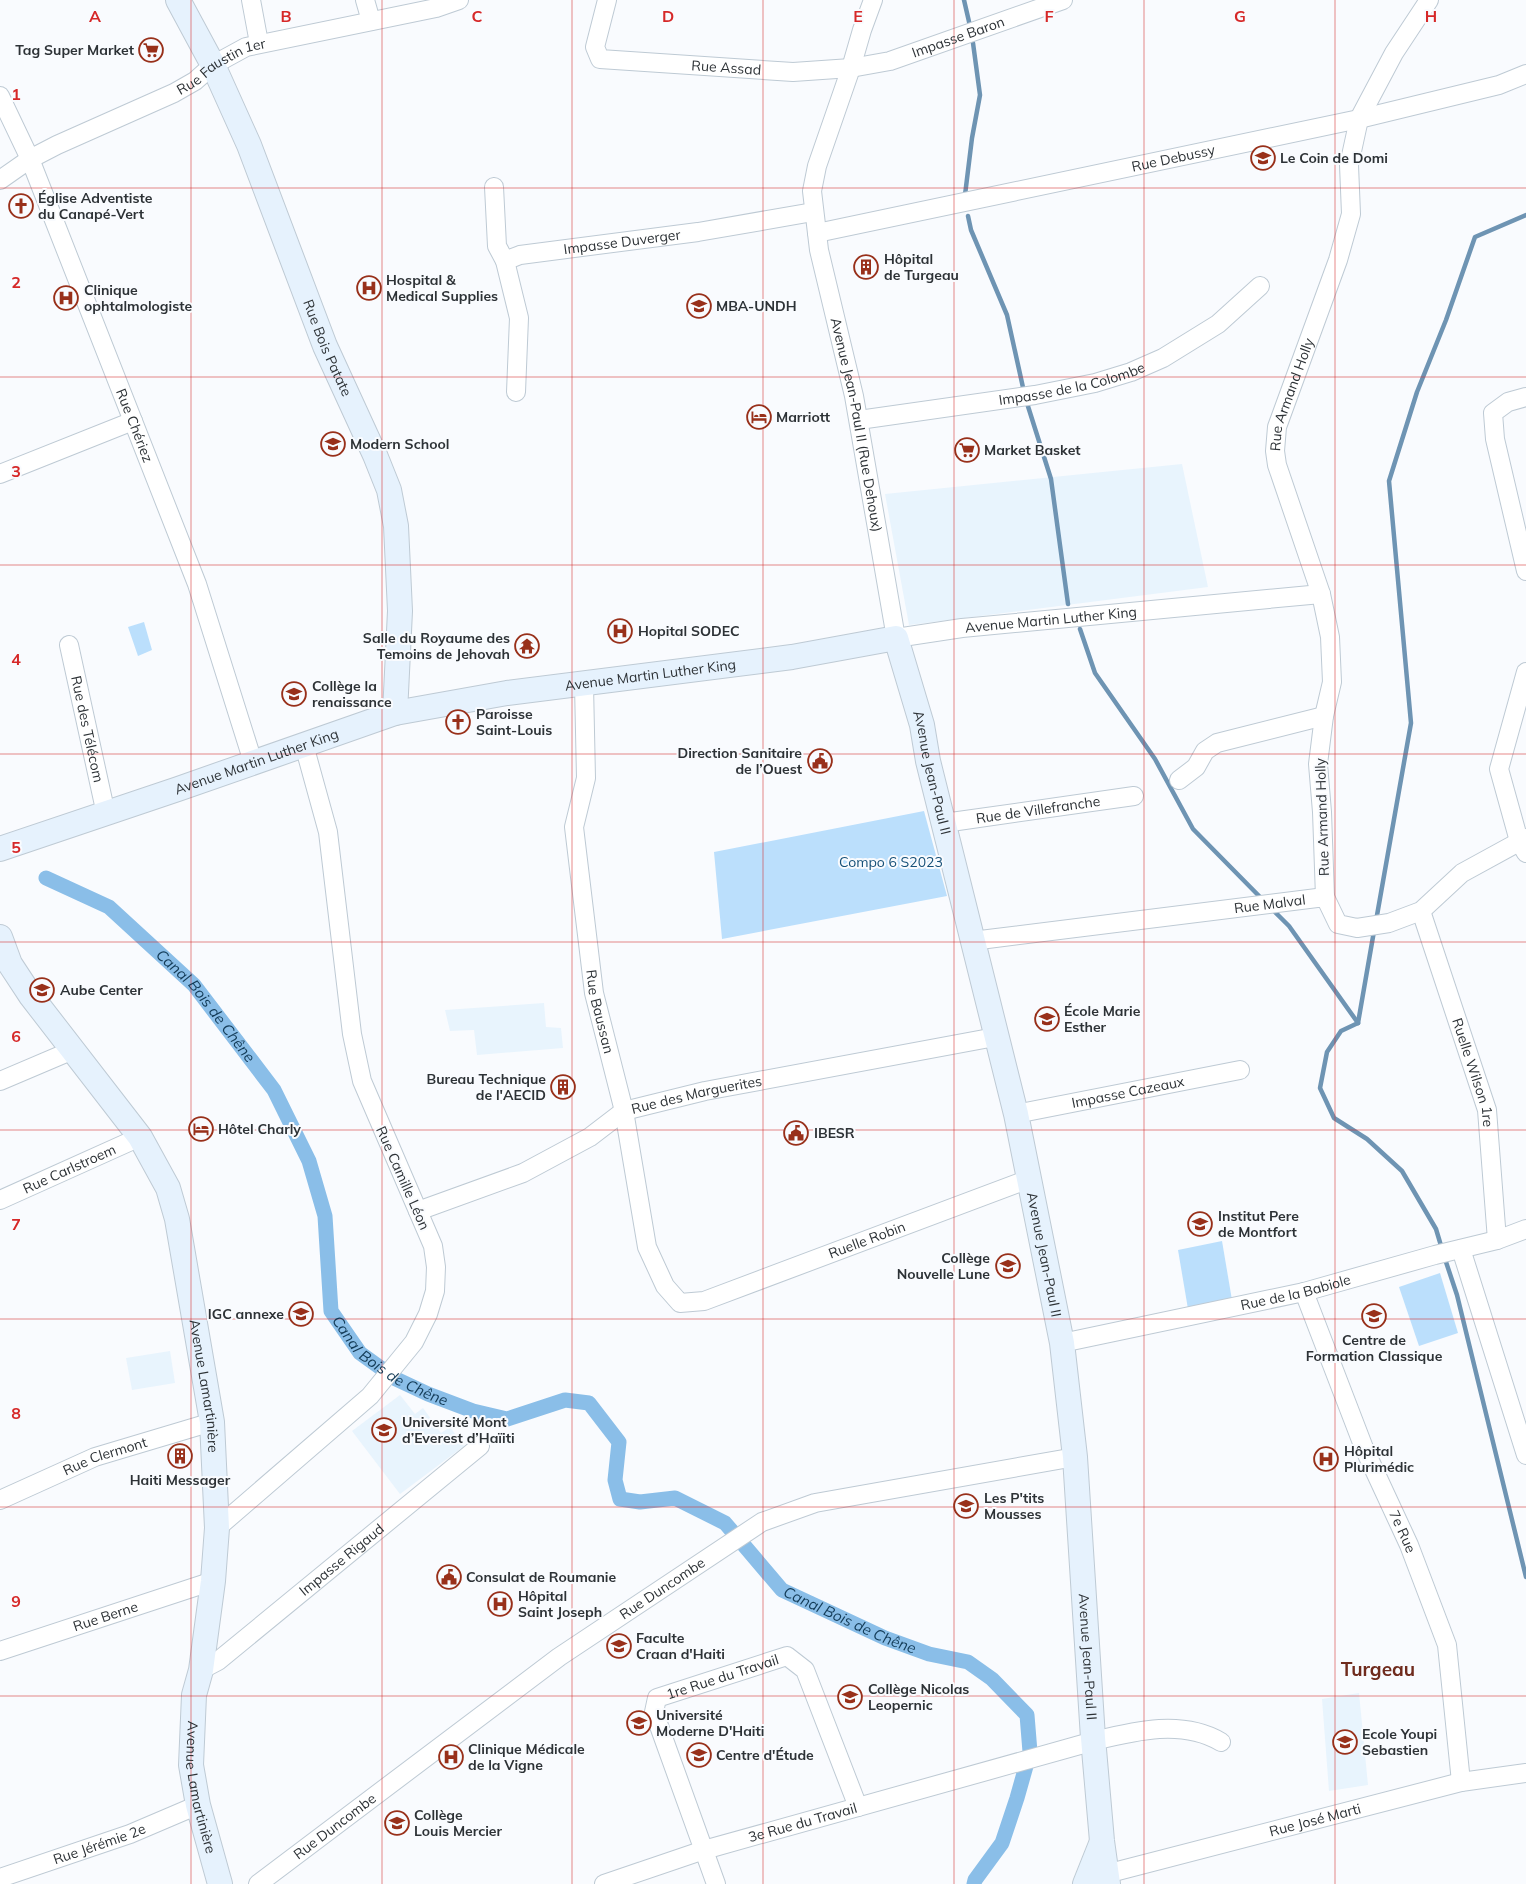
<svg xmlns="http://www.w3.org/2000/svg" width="1526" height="1884" font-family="Mulish,sans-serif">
<rect width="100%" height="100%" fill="#f9fbfe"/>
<g fill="#e8f4fd">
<polygon points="1182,464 1208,587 909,625 885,494"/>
<polygon points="544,1003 546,1027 561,1028 563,1048 477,1055 474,1030 450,1031 445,1010"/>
<polygon points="170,1351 175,1383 132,1390 126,1358"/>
<polygon points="400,1395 415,1414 423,1408 441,1433 450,1427 464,1446 400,1494 352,1431"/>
<polygon points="1359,1693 1368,1785 1329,1791 1322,1699"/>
</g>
<g fill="#bbdffc">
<polygon points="144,622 152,650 138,656 128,627"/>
<polygon points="924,811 947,896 722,939 714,852"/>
<polygon points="1222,1241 1232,1300 1188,1309 1178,1250"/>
<polygon points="1440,1273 1458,1333 1419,1346 1399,1287"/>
</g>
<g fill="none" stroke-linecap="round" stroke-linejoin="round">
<g stroke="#6e94b3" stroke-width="4.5">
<polyline points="964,0 970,26"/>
<polyline points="965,195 972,138 980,95 973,43"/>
<polyline points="968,216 971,230 1007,315 1024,392"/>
<polyline points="1026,400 1051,479 1068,604"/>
<polyline points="1080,629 1095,673 1155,759 1193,829 1262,899"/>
<polyline points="1271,908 1289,926 1358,1023"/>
<polyline points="1376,921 1411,723 1389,481 1417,392 1446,320 1475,237 1526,215"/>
<polyline points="1358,1023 1374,931"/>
<polyline points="1358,1023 1341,1031 1327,1052 1320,1088 1334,1118 1367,1139 1402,1171 1436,1229 1442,1249"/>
<polyline points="1444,1256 1457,1295 1526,1577"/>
</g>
<path stroke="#8abee8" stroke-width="15" id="s1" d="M46,878L109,907L194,985L274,1090L309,1161L325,1216L331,1311L360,1353L396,1379L428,1394L473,1411L507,1419L565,1400L589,1403L619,1442L615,1480L620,1499L640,1502L675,1498L725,1523L782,1590L885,1638L929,1654L968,1662L992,1679L1027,1715L1030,1752L1017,1798L1002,1843L975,1880L974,1884"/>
<g stroke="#becad4" stroke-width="20">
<g id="street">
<polyline points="251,0 259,43"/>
<polyline points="365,0 371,21"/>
<path id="s2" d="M607,0L595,47L600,59L793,72L851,68L890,61L1063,0"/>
<path id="s3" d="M873,0L862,30L851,68L817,166L812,191L819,250L854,396L896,638L962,628L1321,594"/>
<path id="s4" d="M0,96L30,159L197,584L253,762"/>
<path id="s5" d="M0,180L30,159L57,145L174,93L195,81L213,65L246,47L436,8L459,0"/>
<polyline points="494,187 497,246 505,261 519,318 516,392"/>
<path id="s6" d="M817,233L1359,119L1499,85L1526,74"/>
<path id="s7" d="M505,261L520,255L698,232L813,212"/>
<polyline points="1526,397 1508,402 1493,413 1495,439 1526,571"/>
<path id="s8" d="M859,420L1035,395L1095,383L1131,372L1163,358L1218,324L1260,286"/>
<polyline points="0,474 133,421"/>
<path id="s9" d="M69,645L106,814"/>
<polyline points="1526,672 1499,769 1519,841 1526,853"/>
<path id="s10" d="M584,685L586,778L574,827L594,993L624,1111L647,1247L665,1286L680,1303L704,1301L1029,1179"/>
<polyline points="1179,780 1196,767 1205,751 1217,743 1324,716"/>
<path id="s11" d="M944,823L1134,796"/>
<path id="s12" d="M1325,897L1322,812L1318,764L1324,716L1332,682L1330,637L1321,594L1277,465L1275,451L1277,427L1338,260L1351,214L1349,165L1359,119L1394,53L1429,0"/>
<path id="s13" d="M1421,911L1487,1110L1497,1240"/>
<path id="s14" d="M972,941L1325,897L1338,924L1357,928L1389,923L1421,911L1462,873L1526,838"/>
<polyline points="0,1081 73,1050"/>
<path id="s15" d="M1016,1114L1240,1070"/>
<path id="s16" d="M0,1200L140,1137"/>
<path id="s17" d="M418,1211L523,1173L590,1137L624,1111L705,1091L995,1037"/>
<polyline points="1461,1249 1526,1455"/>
<path id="s18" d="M1304,1292L1364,1448L1409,1545L1447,1645L1461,1782"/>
<path id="s19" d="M1062,1343L1304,1292L1435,1255L1497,1240L1526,1229"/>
<path id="s20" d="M0,1500L95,1457L212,1422"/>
<polyline points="217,1528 370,1396 414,1342 428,1314 435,1291 436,1267 433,1246 362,1081 352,1034 328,832 304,745"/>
<path id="s21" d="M0,1651L213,1581"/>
<path id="s22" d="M201,1670L218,1661L480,1446"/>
<path id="s23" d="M1106,1874L1461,1782L1526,1773"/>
<path id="s24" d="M0,1878L130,1834L198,1805"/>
<path id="s25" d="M258,1884L559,1657L762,1522L815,1503L1075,1457"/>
<path id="s26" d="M604,1884L704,1850L1094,1741C1135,1731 1182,1719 1221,1742"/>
<path id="s27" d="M716,1884L654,1712L657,1698L787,1656L805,1670L858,1807"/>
</g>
</g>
<g stroke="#becad4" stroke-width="26">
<g id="secondary">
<path id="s28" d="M178,0L213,65L249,145L325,346L375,455L389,490L396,526L400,611L395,713"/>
<path id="s29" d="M0,849L178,789L395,713L507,693L792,657L896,638L922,725L928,761L1016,1114L1062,1343L1075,1457L1093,1738L1102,1841L1108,1884"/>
<path id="s30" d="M0,937L10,964L31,996L140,1137L168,1188L177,1219L212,1422L217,1528L213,1581L201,1670L194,1695L191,1765L198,1805L220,1884"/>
<polyline points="1085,1884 1101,1844"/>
</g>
</g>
<use href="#street" stroke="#fff" stroke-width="18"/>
<use href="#secondary" stroke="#e6f2fd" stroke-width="24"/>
</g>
<path fill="none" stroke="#d62828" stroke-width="1" stroke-opacity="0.55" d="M191,0V1884M382,0V1884M572,0V1884M763,0V1884M954,0V1884M1144,0V1884M1335,0V1884M0,188H1526M0,377H1526M0,565H1526M0,754H1526M0,942H1526M0,1130H1526M0,1319H1526M0,1507H1526M0,1696H1526"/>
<defs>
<g id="supermarket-ring" transform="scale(1.25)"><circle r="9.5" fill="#f9fbfe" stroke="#98301a" stroke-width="1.5"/><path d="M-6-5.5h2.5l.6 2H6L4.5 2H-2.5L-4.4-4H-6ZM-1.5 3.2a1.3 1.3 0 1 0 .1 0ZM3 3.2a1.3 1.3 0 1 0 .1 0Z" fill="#98301a"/></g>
<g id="school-ring" transform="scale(1.25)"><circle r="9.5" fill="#f9fbfe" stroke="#98301a" stroke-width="1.5"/><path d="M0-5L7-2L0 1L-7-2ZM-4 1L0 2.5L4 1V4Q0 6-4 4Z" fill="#98301a"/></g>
<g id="church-ring" transform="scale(1.25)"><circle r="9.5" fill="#f9fbfe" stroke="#98301a" stroke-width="1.5"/><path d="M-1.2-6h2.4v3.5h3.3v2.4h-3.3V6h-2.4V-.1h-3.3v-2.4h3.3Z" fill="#98301a"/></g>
<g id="building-ring" transform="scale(1.25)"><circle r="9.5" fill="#f9fbfe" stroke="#98301a" stroke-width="1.5"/><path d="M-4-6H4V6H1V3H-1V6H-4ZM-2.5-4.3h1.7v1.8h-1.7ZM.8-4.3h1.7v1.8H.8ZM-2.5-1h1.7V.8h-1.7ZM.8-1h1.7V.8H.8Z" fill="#98301a"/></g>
<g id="hospital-ring" transform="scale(1.25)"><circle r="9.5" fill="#f9fbfe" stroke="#98301a" stroke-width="1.5"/><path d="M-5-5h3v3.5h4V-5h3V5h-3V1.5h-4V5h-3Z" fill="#98301a"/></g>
<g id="university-ring" transform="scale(1.25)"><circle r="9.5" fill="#f9fbfe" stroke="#98301a" stroke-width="1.5"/><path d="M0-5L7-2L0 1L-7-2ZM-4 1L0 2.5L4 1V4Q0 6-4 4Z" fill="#98301a"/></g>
<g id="hotel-ring" transform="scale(1.25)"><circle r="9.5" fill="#f9fbfe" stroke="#98301a" stroke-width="1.5"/><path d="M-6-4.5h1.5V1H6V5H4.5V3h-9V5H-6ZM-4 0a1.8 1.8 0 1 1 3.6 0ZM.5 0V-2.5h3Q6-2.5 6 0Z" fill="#98301a"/></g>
<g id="temple-ring" transform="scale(1.25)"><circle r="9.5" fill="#f9fbfe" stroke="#98301a" stroke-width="1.5"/><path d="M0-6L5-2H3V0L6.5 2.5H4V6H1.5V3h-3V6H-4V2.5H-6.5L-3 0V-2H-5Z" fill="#98301a"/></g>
<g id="civic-ring" transform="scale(1.25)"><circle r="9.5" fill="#f9fbfe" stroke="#98301a" stroke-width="1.5"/><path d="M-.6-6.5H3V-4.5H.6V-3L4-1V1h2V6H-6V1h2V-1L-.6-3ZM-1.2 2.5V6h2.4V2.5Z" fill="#98301a"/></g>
</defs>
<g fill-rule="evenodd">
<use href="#supermarket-ring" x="151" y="50"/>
<use href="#school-ring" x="1263" y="158"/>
<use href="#church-ring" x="21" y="206"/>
<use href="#building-ring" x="866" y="267"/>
<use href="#hospital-ring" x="369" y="288"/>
<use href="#hospital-ring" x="66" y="298"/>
<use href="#university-ring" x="699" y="306"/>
<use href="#hotel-ring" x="759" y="417"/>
<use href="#university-ring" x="333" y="444"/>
<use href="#supermarket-ring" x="967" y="450"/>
<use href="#hospital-ring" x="620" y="631"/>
<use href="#temple-ring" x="527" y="646"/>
<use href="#school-ring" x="294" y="694"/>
<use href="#church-ring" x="458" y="722"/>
<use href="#civic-ring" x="820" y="761"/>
<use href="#university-ring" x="42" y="990"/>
<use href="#school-ring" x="1047" y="1019"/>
<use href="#building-ring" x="563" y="1087"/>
<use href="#hotel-ring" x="201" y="1129"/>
<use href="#civic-ring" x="796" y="1133"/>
<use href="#school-ring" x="1200" y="1224"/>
<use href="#school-ring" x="1008" y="1266"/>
<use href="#school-ring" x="301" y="1314"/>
<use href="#school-ring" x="1374" y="1316"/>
<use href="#university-ring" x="384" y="1430"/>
<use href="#building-ring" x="180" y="1456"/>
<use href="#hospital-ring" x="1326" y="1459"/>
<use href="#school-ring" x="966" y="1506"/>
<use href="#civic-ring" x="449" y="1577"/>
<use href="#hospital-ring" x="500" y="1604"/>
<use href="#university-ring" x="619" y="1646"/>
<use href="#school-ring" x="850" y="1697"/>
<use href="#university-ring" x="639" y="1723"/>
<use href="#school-ring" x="1345" y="1742"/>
<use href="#school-ring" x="699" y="1755"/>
<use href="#hospital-ring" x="451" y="1757"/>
<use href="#school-ring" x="397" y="1823"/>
</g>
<g text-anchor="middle" stroke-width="4" stroke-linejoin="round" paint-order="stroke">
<g font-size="14" fill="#2d3236" stroke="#f9fbfe">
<text dy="5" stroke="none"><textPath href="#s2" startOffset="425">Impasse Baron</textPath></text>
<text dy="5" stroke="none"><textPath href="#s2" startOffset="188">Rue Assad</textPath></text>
<text dy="5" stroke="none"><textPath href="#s5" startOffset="250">Rue Faustin 1er</textPath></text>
<text dy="5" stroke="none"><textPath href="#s6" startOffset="364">Rue Debussy</textPath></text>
<text dy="5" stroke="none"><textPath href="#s7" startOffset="119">Impasse Duverger</textPath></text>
<text dy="5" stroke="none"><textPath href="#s28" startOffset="379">Rue Bois Patate</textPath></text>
<text dy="5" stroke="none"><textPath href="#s8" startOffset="216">Impasse de la Colombe</textPath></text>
<text dy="5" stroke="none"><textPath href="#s12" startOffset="515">Rue Armand Holly</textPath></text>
<text dy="5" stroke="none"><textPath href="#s3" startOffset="439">Avenue Jean-Paul II (Rue Dehoux)</textPath></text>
<text dy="5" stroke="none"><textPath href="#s4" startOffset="356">Rue Chériez</textPath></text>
<text dy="5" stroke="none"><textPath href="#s3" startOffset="812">Avenue Martin Luther King</textPath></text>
<text dy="5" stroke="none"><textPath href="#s29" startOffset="676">Avenue Martin Luther King</textPath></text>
<text dy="5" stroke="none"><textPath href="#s9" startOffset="86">Rue des Télécom</textPath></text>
<text dy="5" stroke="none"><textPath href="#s29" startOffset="271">Avenue Martin Luther King</textPath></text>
<text dy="5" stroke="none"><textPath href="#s29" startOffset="1064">Avenue Jean-Paul II</textPath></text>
<text dy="5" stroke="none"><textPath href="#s11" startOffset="95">Rue de Villefranche</textPath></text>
<text transform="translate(1322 817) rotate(-92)" y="5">Rue Armand Holly</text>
<text dy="5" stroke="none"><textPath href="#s14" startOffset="300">Rue Malval</textPath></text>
<text dy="5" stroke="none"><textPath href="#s10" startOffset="330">Rue Baussan</textPath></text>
<text dy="5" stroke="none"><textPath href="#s13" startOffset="170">Ruelle Wilson 1re</textPath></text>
<text dy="5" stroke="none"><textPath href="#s15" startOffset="114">Impasse Cazeaux</textPath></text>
<text dy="5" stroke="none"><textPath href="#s17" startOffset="305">Rue des Marguerites</textPath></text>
<text dy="5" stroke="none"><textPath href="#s16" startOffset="76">Rue Carlstroem</textPath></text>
<text transform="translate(403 1178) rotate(66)" y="5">Rue Camille Léon</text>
<text dy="5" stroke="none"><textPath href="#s10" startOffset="834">Ruelle Robin</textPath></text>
<text dy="5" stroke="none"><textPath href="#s29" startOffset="1559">Avenue Jean-Paul II</textPath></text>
<text dy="5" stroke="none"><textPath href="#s19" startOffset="239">Rue de la Babiole</textPath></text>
<text dy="5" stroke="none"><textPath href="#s30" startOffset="505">Avenue Lamartinière</textPath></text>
<text dy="5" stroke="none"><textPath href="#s20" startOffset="114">Rue Clermont</textPath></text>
<text dy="5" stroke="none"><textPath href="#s18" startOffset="259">7e Rue</textPath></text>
<text dy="5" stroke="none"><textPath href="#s22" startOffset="179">Impasse Rigaud</textPath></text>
<text dy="5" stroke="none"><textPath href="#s25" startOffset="501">Rue Duncombe</textPath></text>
<text dy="5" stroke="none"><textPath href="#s21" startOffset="111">Rue Berne</textPath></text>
<text dy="5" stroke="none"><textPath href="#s29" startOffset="1964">Avenue Jean-Paul II</textPath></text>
<text dy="5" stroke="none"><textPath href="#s27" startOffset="266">1re Rue du Travail</textPath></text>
<text dy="5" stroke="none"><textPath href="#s30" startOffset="910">Avenue Lamartinière</textPath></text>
<text dy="5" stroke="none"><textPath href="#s23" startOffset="216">Rue José Marti</textPath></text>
<text dy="5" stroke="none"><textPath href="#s26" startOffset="208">3e Rue du Travail</textPath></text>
<text dy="5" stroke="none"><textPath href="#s25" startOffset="96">Rue Duncombe</textPath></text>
<text dy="5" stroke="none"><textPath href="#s24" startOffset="105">Rue Jérémie 2e</textPath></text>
</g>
<g font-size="14" font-weight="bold" fill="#2d3236" stroke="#f9fbfe" text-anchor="start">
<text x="134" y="55" text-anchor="end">Tag Super Market</text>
<text x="1280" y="163">Le Coin de Domi</text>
<text x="38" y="203">Église Adventiste<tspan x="38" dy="16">du Canapé-Vert</tspan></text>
<text x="884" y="264">Hôpital<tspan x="884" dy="16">de Turgeau</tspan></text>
<text x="386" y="285">Hospital &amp;<tspan x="386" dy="16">Medical Supplies</tspan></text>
<text x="84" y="295">Clinique<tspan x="84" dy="16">ophtalmologiste</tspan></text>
<text x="716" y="311">MBA-UNDH</text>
<text x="776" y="422">Marriott</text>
<text x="350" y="449">Modern School</text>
<text x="984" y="455">Market Basket</text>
<text x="638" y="636">Hopital SODEC</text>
<text x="510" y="643" text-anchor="end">Salle du Royaume des<tspan x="510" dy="16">Temoins de Jehovah</tspan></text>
<text x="312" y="691">Collège la<tspan x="312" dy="16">renaissance</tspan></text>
<text x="476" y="719">Paroisse<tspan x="476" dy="16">Saint-Louis</tspan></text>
<text x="802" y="758" text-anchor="end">Direction Sanitaire<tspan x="802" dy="16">de l’Ouest</tspan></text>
<text x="60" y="995">Aube Center</text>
<text x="1064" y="1016">École Marie<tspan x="1064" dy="16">Esther</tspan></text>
<text x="546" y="1084" text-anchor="end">Bureau Technique<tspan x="546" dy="16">de l'AECID</tspan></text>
<text x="218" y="1134">Hôtel Charly</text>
<text x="814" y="1138">IBESR</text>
<text x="1218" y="1221">Institut Pere<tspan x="1218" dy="16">de Montfort</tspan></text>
<text x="990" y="1263" text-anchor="end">Collège<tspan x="990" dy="16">Nouvelle Lune</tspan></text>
<text x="284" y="1319" text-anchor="end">IGC annexe</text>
<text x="1374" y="1345" text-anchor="middle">Centre de<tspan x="1374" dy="16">Formation Classique</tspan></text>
<text x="402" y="1427">Université Mont<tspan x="402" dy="16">d’Everest d’Haïiti</tspan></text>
<text x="1344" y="1456">Hôpital<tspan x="1344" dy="16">Plurimédic</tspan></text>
<text x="180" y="1485" text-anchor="middle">Haiti Messager</text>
<text x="984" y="1503">Les P'tits<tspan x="984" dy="16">Mousses</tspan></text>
<text x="466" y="1582">Consulat de Roumanie</text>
<text x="518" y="1601">Hôpital<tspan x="518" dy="16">Saint Joseph</tspan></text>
<text x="636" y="1643">Faculte<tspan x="636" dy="16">Craan d'Haiti</tspan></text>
<text x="868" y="1694">Collège Nicolas<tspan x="868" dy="16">Leopernic</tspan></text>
<text x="656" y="1720">Université<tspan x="656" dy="16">Moderne D'Haiti</tspan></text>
<text x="1362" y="1739">Ecole Youpi<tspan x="1362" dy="16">Sebastien</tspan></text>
<text x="468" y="1754">Clinique Médicale<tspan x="468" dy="16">de la Vigne</tspan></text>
<text x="716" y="1760">Centre d'Étude</text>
<text x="414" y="1820">Collège<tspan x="414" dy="16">Louis Mercier</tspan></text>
</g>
<g font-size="14" fill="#155078" stroke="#f9fbfe">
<text x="891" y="867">Compo 6 S2023</text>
</g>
<g font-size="15" font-style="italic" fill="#133b57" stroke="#f9fbfe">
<text dy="5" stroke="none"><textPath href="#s1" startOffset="208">Canal Bois de Chêne</textPath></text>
<text dy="5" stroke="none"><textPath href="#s1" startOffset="628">Canal Bois de Chêne</textPath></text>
<text dy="5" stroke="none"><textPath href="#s1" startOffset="1228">Canal Bois de Chêne</textPath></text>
</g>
<g font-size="19" font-weight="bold" fill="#6f2b1d" stroke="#f9fbfe">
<text x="1378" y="1676">Turgeau</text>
</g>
</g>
<g font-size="16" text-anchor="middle" font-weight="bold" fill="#d62828" stroke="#f9fbfe" stroke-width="4" stroke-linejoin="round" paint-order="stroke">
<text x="95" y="22">A</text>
<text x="286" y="22">B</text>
<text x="477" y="22">C</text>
<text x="668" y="22">D</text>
<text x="858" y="22">E</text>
<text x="1049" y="22">F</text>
<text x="1240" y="22">G</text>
<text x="1431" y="22">H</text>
<text x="16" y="100">1</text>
<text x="16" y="288">2</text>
<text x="16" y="477">3</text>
<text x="16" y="665">4</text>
<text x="16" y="853">5</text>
<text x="16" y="1042">6</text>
<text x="16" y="1230">7</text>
<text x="16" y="1419">8</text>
<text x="16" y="1607">9</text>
</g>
</svg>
